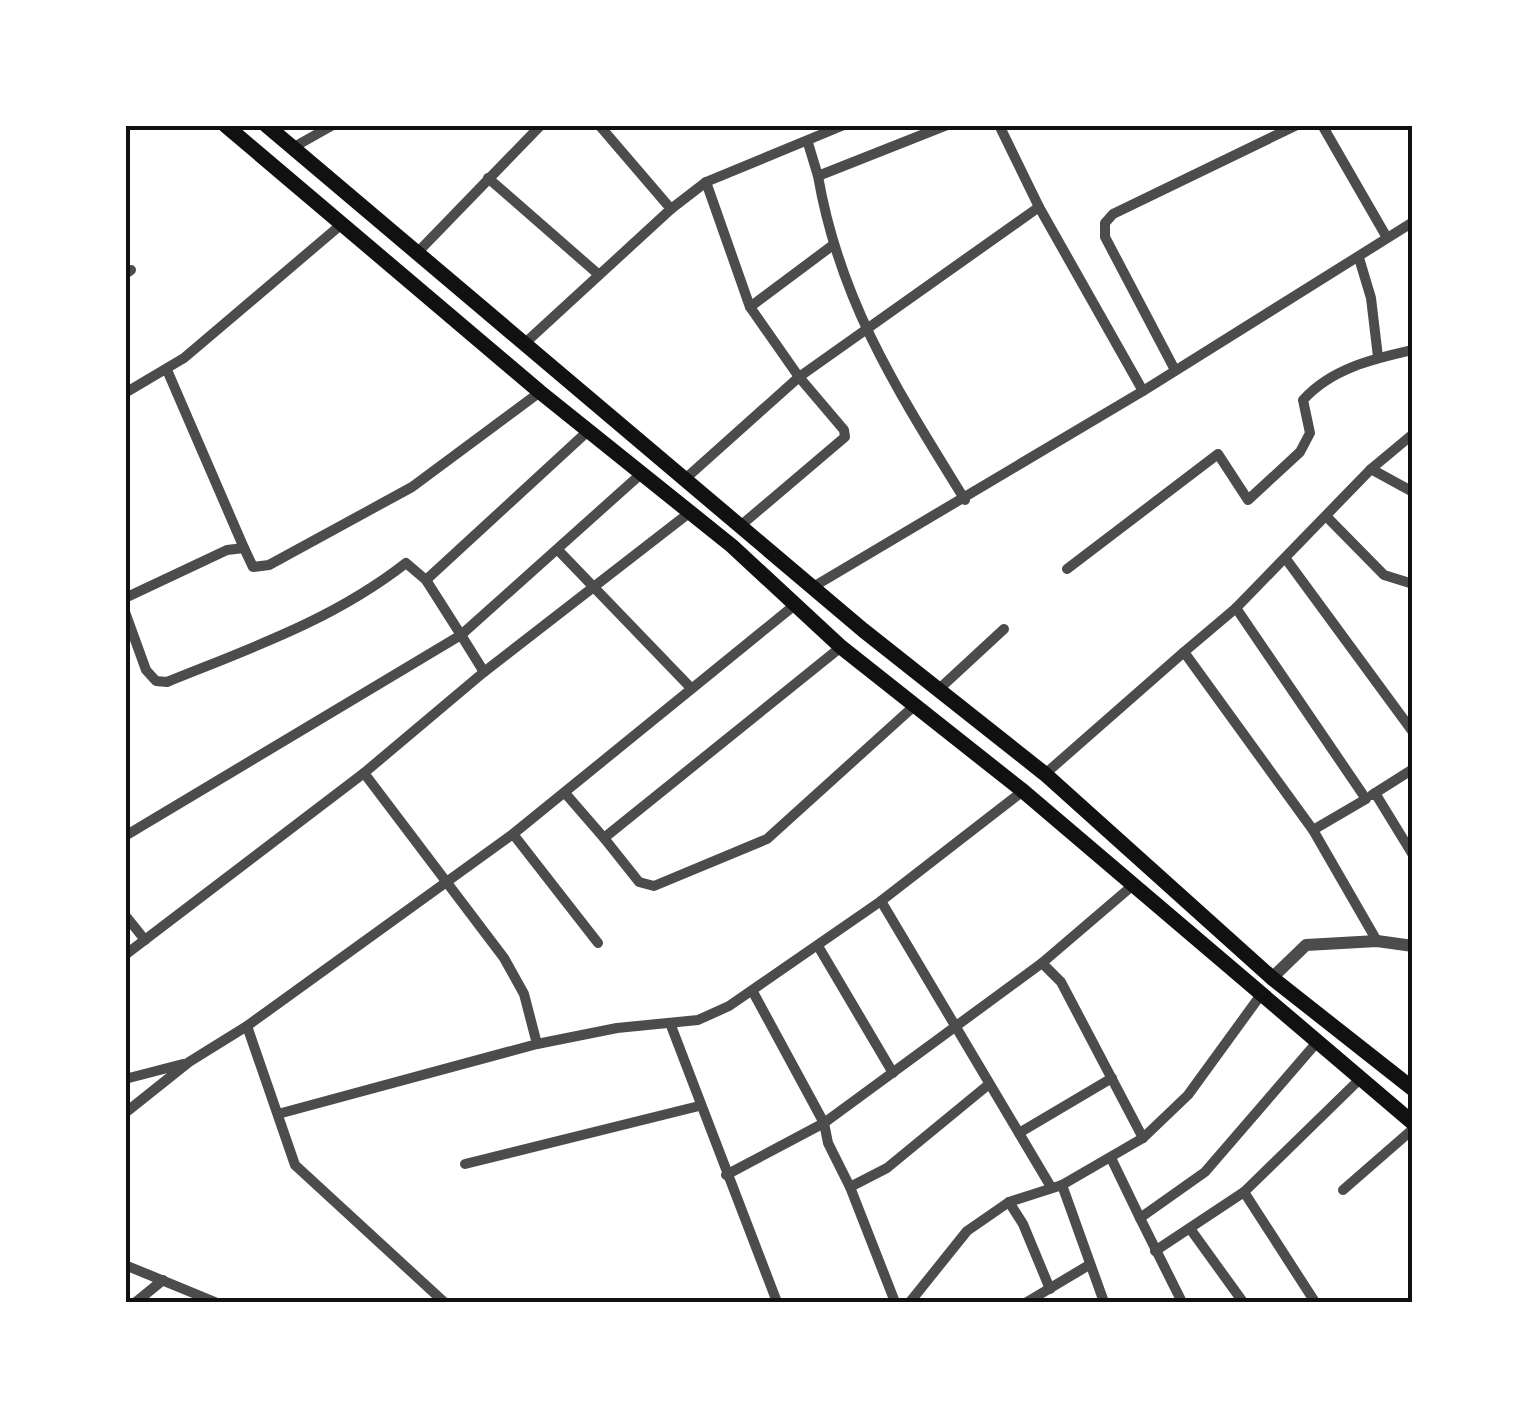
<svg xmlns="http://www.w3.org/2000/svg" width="1538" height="1427" font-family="Figtree,sans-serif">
<rect width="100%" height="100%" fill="#fff"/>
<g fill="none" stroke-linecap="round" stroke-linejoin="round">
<g stroke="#4c4c4c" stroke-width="10">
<polyline points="599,125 671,209"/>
<path d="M947,125L818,176C840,303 899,393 965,500"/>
<polyline points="999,125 1039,207 1143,391"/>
<polyline points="1322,125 1386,236"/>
<polyline points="808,143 818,176"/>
<polyline points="294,147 333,125"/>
<polyline points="488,178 598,274"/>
<polyline points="417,253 541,125"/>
<polyline points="1359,258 1371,298 1378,357"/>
<polyline points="125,274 131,270"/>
<polyline points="750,307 833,245"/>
<polyline points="524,344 671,209 706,182 844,125"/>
<polyline points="167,370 244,548"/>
<polyline points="1175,370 1105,237 1105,223 1113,214 1297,125"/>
<polyline points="125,393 184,358 343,223"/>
<polyline points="1371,469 1413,492"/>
<polyline points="685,479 799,377 750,307 706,182"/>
<polyline points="1326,516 1384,575 1413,584"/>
<polyline points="739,527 845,437 844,430 799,377 1039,207"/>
<polyline points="558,550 690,687"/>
<polyline points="1286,559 1413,732"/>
<path d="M1067,569L1218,454L1248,500L1300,452L1310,433L1303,400C1332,368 1373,359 1413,350"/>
<polyline points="426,580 588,431"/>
<polyline points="813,587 1143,391 1413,222"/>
<polyline points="125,598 227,550 244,548 253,567 269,565 412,487 540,392"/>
<polyline points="1236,608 1366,799 1313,830"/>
<path d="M125,612L146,670L156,681L167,682C251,648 333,620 406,563L426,580L461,635L642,473"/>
<polyline points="841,647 604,838 639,882 654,886 767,839 913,707"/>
<polyline points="938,690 1004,629"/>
<polyline points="1045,774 1184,652"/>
<polyline points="565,793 604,838"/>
<polyline points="1375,793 1413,855"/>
<polyline points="1372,795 1413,769"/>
<polyline points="513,834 598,943"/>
<polyline points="125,836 461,635 484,672"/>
<polyline points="881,901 1051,1187"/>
<polyline points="125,915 145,940"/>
<polyline points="1377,941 1313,830 1184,652 1236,608 1371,469 1413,434"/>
<polyline points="818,946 893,1073"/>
<polyline points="125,955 364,773 484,672 689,513"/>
<polyline points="1042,963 1061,982 1143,1138"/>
<polyline points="753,992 824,1123 828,1143 850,1187 895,1302"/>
<polyline points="670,1023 777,1302"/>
<polyline points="247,1026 513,834 796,604"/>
<polyline points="537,1044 617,1028 698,1020 729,1006 881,901 1023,791"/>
<polyline points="125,1079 183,1064"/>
<polyline points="125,1113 189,1062 247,1026 295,1165 444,1302"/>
<polyline points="278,1114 537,1044 524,994 504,958 364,773"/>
<polyline points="1019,1133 1112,1078"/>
<polyline points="1111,1158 1140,1218 1205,1172 1318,1041"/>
<polyline points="465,1164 699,1106"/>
<polyline points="726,1175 824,1123 1042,963 1132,886"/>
<polyline points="1062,1185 1104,1302"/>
<polyline points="850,1187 887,1168 988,1085"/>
<polyline points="1343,1190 1413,1129"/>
<polyline points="1244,1192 1315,1302"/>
<polyline points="1009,1202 1023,1224 1050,1289"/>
<polyline points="1140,1218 1182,1302"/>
<polyline points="1191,1230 1243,1302"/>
<polyline points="1155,1251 1244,1192 1361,1078"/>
<polyline points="125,1265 215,1302"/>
<polyline points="136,1302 163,1280"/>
<polyline points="910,1302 967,1231 1009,1202 1062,1185 1143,1138 1188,1095 1260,996"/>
<polyline points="1027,1302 1089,1265"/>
</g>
<polyline stroke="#4c4c4c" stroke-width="12" points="1272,978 1306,945 1377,941 1413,946"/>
<g stroke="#111" stroke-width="15">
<polyline points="225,125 540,392 732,546 841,647 1023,791 1413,1123"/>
<polyline points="266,125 863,630 1045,774 1272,978 1413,1089"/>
</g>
</g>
<rect width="1538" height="1427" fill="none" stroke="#ffffff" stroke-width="255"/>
<rect x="128" y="128" width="1282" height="1172" fill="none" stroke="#111" stroke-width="4"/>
</svg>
